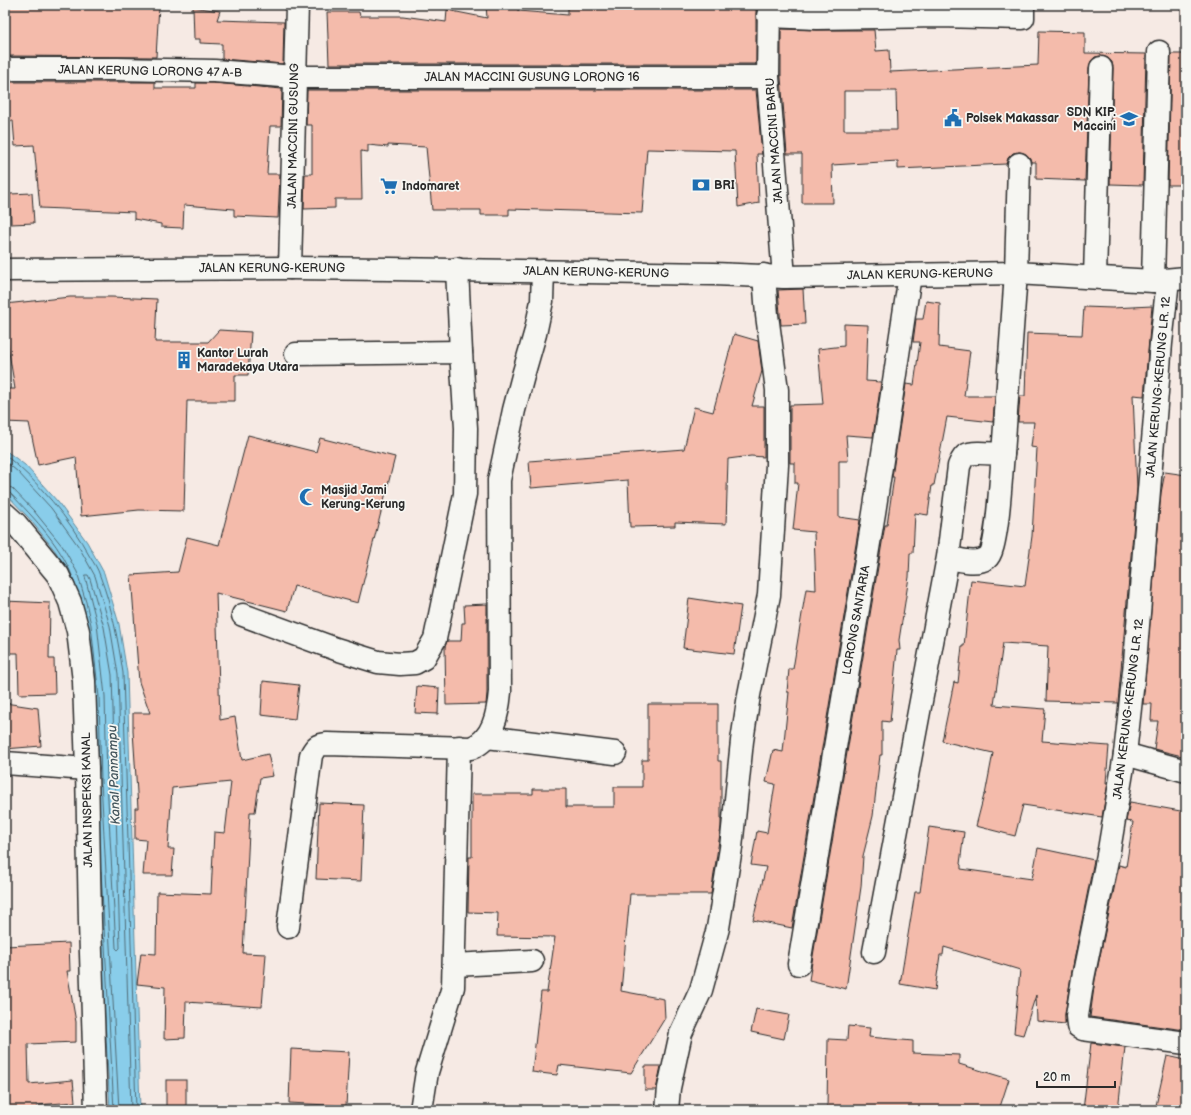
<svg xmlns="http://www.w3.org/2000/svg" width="1191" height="1115" font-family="'Balsamiq Sans',sans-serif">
<rect width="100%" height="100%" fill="#f6eae4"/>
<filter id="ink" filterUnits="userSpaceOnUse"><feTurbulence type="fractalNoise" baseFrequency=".025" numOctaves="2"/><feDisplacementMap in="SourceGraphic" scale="8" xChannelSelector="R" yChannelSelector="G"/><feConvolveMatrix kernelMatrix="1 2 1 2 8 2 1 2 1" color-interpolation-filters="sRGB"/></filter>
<g filter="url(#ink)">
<polygon fill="#89cdea" stroke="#638c9e" points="5,450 25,465 58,502 87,542 104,573 119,624 127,673 140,1110 110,1110 92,781 68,575 56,552 28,517 5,493"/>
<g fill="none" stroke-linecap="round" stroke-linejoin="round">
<g stroke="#516c77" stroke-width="1">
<path d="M5,455C39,482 69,518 90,557C94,563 98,569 100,576C112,607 118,640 123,673L136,1110"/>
<polyline points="5,461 18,472 51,508 79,547 95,576 110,626 118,674 131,1110"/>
<polyline points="5,486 12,488 34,511 63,547 77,572 86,602 91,625 99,697 101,781 119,1110"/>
<path d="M5,491L9,492C35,519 64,548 75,584"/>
<polygon points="85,575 88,575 90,579 104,627 112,675 120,948 118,950 116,948 107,781 105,696 97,624"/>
<polyline points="101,871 114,1110"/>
</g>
</g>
<g fill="#f4bbab" stroke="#2b2b2b" fill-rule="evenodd">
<polygon points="5,5 159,5 156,57 5,56"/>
<polygon points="486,5 518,5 518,11 568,15 568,5 587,5 617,9 617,5 756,5 756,64 329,64 327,12 359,12 360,16 403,16 446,22 447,10 487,18"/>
<polygon points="193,7 220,11 217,20 284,22 283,64 222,59 222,44 200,43 200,39 194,39"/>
<path d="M781,29L817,30H874L876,51L889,50L890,72L1038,65L1039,31L1085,32V53L1146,54L1143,185L1110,184L1113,68L1112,62L1108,58L1101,56L1095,57L1091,61L1089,68L1085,181L1036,179V162H1031L1030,158L1026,154L1020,152L1013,153L1008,158L1006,164L898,169V161L832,165L833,203H802V154H787L781,77ZM844,91H896L897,130H844Z"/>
<polygon points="1171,54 1186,54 1186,185 1168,185"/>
<polygon points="5,82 155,82 155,88 196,88 196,83 213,83 282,89 281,126 270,126 267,174 280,174 278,218 234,216 234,209 184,205 183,228 161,227 161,224 134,219 134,212 40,208 34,145 15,146 13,121 5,121"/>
<polygon points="307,90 756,90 762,154 757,154 759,203 738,207 735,151 647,149 642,213 509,209 509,215 481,215 481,210 432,210 426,147 388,145 388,147 368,145 368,152 361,151 362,199 335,199 335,208 304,209 305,174 312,174 312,125 306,125"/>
<polygon points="32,193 34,223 11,224 10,194"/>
<polygon points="803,289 805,324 781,325 778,290"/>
<polygon points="70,297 112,297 157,299 155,342 208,342 219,330 251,332 248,375 235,375 235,401 187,401 184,511 139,510 81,516 76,457 38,465 29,423 5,422 5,389 15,389 5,328 5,304"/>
<polygon points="926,301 940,303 939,347 970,351 964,396 995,396 993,422 947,417 934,485 932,485 928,515 915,513 913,553 910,553 909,577 899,640 900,650 897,650 890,722 882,721 882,755 880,755 873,816 863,856 861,887 846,989 809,980 885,525 887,525 894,477 892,477 906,384 914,385 920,342 913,342 916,319 923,319"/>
<polygon points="1152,306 1144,396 1133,395 1137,488 1118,703 1046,701 1048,646 1003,643 994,705 1045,709 1042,741 1109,746 1106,783 1108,783 1102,817 1023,805 1015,836 976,826 984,795 985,795 993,753 942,741 954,682 958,683 962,646 964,646 971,580 1025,586 1032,536 1037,448 1031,447 1034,422 1018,422 1020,396 1025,396 1027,333 1082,335 1084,307 1112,308"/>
<polygon points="844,324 868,325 866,381 881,382 873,437 846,435 848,461 839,461 839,517 860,520 792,928 753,920 766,867 751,865 757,831 767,833 775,784 766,782 773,750 783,752 789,692 787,692 789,669 793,669 806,589 816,590 814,532 793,530 798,483 795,483 795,463 790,463 790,405 823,404 818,349 844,346"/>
<polygon points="734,334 758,341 762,371 752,406 764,406 764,457 751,456 728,459 726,524 675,522 675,526 630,527 628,480 531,488 529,461 684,449 694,407 713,412"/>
<polygon points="248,435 316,452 320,438 395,457 358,603 294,586 287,611 216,593 220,720 235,717 242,760 268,754 273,776 260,778 255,812 250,812 243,953 266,954 262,1007 186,1002 185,1038 164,1039 165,987 137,984 141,953 156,954 157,892 211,894 214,832 225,833 231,782 172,788 168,849 174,849 172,875 143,875 146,840 135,839 135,808 138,808 133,731 133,713 150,713 139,682 131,575 178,572 187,537 219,545"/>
<polygon points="1165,472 1186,475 1186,757 1154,749 1158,721 1151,721 1152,704 1143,704 1161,493"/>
<polygon points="689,598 741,606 734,654 683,648"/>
<polygon points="5,601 50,603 49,659 54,659 55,693 19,694 18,653 5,653"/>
<polygon points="487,604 487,693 486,704 446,705 445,647 447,641 461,641 462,623 465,623 464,605"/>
<polygon points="263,681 299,685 295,719 261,715"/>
<polygon points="417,686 439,688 438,714 415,713"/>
<polygon points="5,703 38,708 41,746 5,749"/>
<polygon points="648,704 718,704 718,761 721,761 721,827 711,894 630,894 621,991 664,999 665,1018 631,1073 559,1065 557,1075 532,1072 541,992 547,992 555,937 497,936 498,913 468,912 469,857 472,857 472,794 533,794 533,789 566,789 566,807 614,807 614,787 642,787 642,760 648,760"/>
<polygon points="1130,802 1186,812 1186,1026 1185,1030 1090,1017 1095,980 1119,865 1126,867 1133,822 1126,821"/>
<polygon points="319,803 364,805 361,881 316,879"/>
<polygon points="929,827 964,832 960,864 961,865 961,869 1032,879 1038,848 1094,860 1071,976 1065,1014 1065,1024 1037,1021 1036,995 1023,1035 1014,1033 1020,970 944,947 943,955 940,955 935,990 900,984 915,892 920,892"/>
<polygon points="69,943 70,971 67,971 76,1022 76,1042 28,1044 29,1084 73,1080 75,1102 37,1105 36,1110 5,1110 5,946"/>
<polygon points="756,1009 789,1015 784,1039 751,1032"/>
<polygon points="848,1026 870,1028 869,1037 913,1041 913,1053 959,1055 959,1064 1009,1079 999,1110 827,1110 828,1039 847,1040"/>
<polygon points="1091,1043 1125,1047 1118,1110 1083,1110"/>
<polygon points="291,1049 349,1052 346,1106 289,1103"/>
<polygon points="1167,1056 1186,1060 1186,1110 1155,1110"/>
<polygon points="645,1066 661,1066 656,1090 645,1090"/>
<rect x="166" y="1080" width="20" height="30"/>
</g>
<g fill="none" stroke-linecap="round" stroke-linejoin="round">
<g stroke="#2b2b2b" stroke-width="25">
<g id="minor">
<polyline points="769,5 768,77 784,277"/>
<polyline points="768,16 817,18 939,16 1023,18 1023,5"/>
<polyline points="5,69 117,69 214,71 295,77 768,77"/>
<polyline points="290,268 297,5"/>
<polyline points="457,269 461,352"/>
<polyline points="5,270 290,268 391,269 714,274 784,277 1016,273 1153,281 1186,278"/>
<polyline points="1095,277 1101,68"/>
<polyline points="1168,280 1161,343 1135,662 1125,754 1109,850 1083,978 1077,1016 1078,1026 1083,1029 1186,1043"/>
<polyline points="1153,281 1159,52"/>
<polyline points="1003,454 1016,273 1019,164"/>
<polyline points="5,514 16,524 58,575 70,602 78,631 84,681 87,769 90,922 96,1110"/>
<polyline points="243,615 336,649 378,662 400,664 415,663 424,658 435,639 465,494 466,428 461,352 296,354"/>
<polyline points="487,737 615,753"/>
<polyline points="1125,754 1186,771"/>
<polyline points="5,763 87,769"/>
<path d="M288,927L311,755C316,746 317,745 327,744L471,748C493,740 498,714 500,692L499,480L514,410L524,372L535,334L542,301L543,271"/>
<path d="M874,952L948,557L959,466C961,462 962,458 966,455C973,451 994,454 1003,454C1001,471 998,550 987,558C976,565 959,560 948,557"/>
<polyline points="799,964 874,513 910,275"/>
<polyline points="454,965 532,961"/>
<polyline points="421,1110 427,1072 453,987 459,747"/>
<polyline points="667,1110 669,1088 681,1033 701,990 718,928 731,848 742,741 749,695 769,595 777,465 777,390 767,315 764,275"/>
</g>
</g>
<use href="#minor" stroke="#f6f6f2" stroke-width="22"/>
</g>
</g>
<defs>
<g id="civic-bare" transform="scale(1.38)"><path d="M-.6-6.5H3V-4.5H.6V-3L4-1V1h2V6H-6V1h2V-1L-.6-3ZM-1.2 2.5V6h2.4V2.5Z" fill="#1f6fb2" stroke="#f6f6f2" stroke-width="2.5" paint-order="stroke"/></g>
<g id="school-bare" transform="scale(1.38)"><path d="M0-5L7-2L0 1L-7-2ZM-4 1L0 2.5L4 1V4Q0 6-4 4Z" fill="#1f6fb2" stroke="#f6f6f2" stroke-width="2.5" paint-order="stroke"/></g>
<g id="bank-bare" transform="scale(1.38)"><path d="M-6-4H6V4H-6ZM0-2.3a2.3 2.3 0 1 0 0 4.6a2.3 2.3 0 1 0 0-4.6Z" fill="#1f6fb2" stroke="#f6f6f2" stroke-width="2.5" paint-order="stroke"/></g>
<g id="supermarket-bare" transform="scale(1.38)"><path d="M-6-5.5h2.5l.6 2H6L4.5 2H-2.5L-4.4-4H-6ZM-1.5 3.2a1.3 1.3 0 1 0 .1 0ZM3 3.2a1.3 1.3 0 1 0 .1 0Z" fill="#1f6fb2" stroke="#f6f6f2" stroke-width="2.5" paint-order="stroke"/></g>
<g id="building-bare" transform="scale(1.38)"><path d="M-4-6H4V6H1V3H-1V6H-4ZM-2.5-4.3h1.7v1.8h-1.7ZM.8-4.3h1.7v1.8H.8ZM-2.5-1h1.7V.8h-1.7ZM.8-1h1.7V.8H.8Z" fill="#1f6fb2" stroke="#f6f6f2" stroke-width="2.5" paint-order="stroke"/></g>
<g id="mosque-bare" transform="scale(1.38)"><path d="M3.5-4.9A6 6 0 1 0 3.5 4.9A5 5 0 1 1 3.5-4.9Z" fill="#1f6fb2" stroke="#f6f6f2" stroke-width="2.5" paint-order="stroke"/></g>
</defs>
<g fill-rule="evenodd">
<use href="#civic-bare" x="953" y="118"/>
<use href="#school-bare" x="1129" y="119"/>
<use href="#bank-bare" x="701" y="185"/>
<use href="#supermarket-bare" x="389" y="186"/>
<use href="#building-bare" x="184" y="360"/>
<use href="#mosque-bare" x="308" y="497"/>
</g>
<g text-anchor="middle" stroke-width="3.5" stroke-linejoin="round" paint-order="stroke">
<g font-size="12" fill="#2b2b2b" stroke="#f6f6f2">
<text transform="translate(150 71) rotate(1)" y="4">JALAN KERUNG LORONG 47 A-B</text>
<text x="532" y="81">JALAN MACCINI GUSUNG LORONG 16</text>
<text transform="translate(293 136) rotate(-89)" y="4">JALAN MACCINI GUSUNG</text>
<text transform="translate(774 141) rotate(-94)" y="4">JALAN MACCINI BARU</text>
<text x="272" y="272">JALAN KERUNG-KERUNG</text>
<text transform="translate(596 272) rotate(1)" y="4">JALAN KERUNG-KERUNG</text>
<text transform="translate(920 274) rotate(-1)" y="4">JALAN KERUNG-KERUNG</text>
<text transform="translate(1158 387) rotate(-85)" y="4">JALAN KERUNG-KERUNG LR. 12</text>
<text transform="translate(856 620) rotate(-80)" y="4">LORONG SANTARIA</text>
<text transform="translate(1128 709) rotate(-83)" y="4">JALAN KERUNG-KERUNG LR. 12</text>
<text transform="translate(87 800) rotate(-91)" y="4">JALAN INSPEKSI KANAL</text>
</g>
<g font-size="12" font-weight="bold" fill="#2b2b2b" stroke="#f6f6f2" text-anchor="start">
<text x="1116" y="116" text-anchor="end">SDN KIP.<tspan x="1116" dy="14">Maccini</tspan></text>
<text x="966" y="122">Polsek Makassar</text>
<text x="714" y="189">BRI</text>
<text x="402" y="190">Indomaret</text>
<text x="197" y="357">Kantor Lurah<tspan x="197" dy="14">Maradekaya Utara</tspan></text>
<text x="321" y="494">Masjid Jami<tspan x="321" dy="14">Kerung-Kerung</tspan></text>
</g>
<g font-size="13" font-style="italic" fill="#42545b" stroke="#f6f6f2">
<text transform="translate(113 775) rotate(-92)" y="5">Kanal Pannampu</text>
</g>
</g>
<rect width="1191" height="1115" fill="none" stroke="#f6f6f2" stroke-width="20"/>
<rect x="10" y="10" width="1171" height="1095" fill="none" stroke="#2b2b2b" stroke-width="1.5" filter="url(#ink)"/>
<path d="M1037 1081v6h78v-6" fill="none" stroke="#2b2b2b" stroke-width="2"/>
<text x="1043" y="1081" font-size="12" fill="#2b2b2b" stroke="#f6f6f2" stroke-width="3" paint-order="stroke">20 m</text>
</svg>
